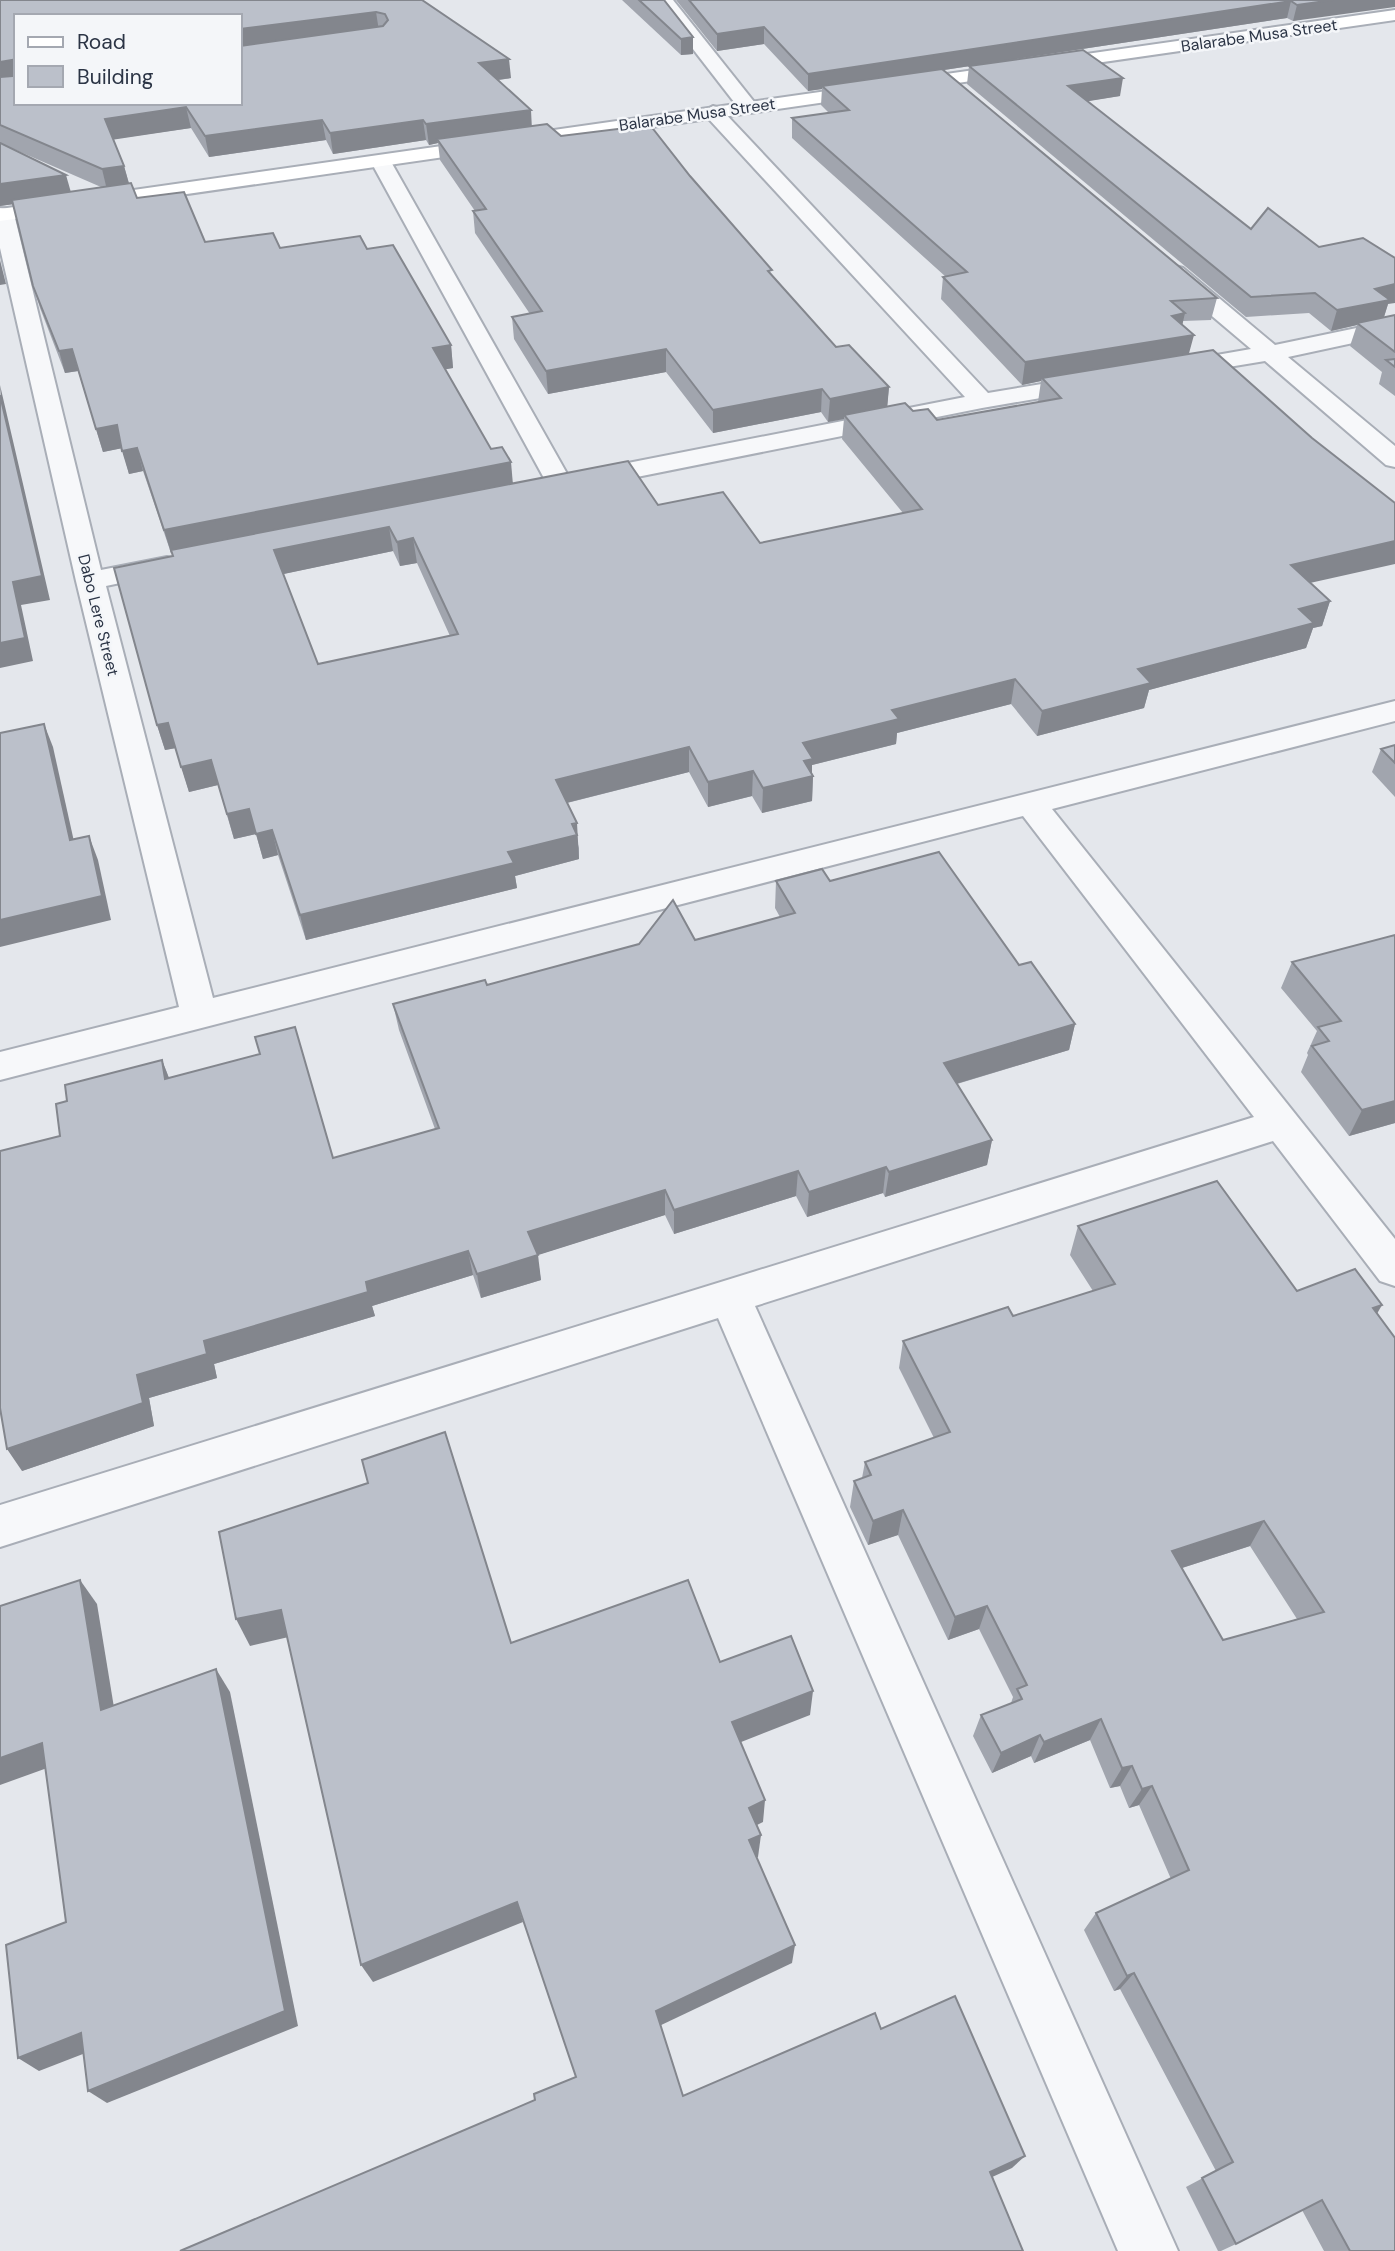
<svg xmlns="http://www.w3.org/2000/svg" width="1395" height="2251" font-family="'DM Sans',sans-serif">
<rect width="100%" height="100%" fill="#e4e7ec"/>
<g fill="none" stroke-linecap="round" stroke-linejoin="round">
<g stroke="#a9aeb7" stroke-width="4">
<g id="street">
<polygon points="655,0 673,0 755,103 758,107 755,111 741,111"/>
<polygon points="713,106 720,108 988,393 1090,376 1099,378 1102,383 1099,388 982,408 582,488 573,486 569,491 560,493 551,491 370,160 373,156 387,156 390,160 570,479 573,474 582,472 965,397 706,116 703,112"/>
<polygon points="0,208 11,209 14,214 101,570 167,557 177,559 181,565 177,571 106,586 213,998 1395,701 1395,721 1052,809 1395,1239 1395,1286 1380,1281 1273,1141 755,1306 1178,2251 1118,2251 718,1318 0,1547 0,1505 1254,1117 1023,816 0,1080 0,1052 179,1007 76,581 0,248"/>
<polygon points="1175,266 1183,268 1275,345 1395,320 1395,334 1288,357 1395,446 1395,467 1386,465 1265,361 1174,376 1165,374 1162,369 1165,364 1251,349 1167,278 1164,273 1167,268"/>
</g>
</g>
<g stroke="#a9aeb7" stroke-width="4">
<polygon id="secondary" points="1395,10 1395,20 0,221 0,209"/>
</g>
<use href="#street" fill="#f7f8fa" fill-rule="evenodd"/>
<use href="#secondary" fill="#fff" fill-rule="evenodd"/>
</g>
<g fill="#a1a5ae" fill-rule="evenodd">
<path d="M0,0H422L511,78L499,80L532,126L561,136L690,176L772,276L836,347L889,387L887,406L913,411L937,420L1038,402L1041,381L1022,385L941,299L943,277H946L792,138V118L829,113L821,105L822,89L808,91L764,44L717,51L676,0H1395L1293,21L1287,18L944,70L1217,298L1211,320L1183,321L1182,325L1189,354L1311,583L1330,601L1322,626L1313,628L1306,648L1149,690L1144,708L1037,736L1011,704L897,733L896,744L812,765V773L813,776L812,801L762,813L752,796L708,807L689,772L567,803L579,848V859L515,876L517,888L306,940L278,855L263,859L256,834L234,839L218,785L189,792L176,748L165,750L157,725L173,556L172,553H171L143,471L129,474L122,448L103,452L78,371L65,373L40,308L33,286L13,204L0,206ZM191,128L209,157L326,140L333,154L426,140L429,145L438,143L440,160L475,211H473L475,233L530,314L512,317L514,339L548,394L666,372L713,433L821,412L828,422L844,419L842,439L903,513L760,543L658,505L513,483L491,449L445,369L453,368L451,345L367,249L280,248L205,242L137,198L129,184L124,166L113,139ZM2,144L101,187L71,192ZM393,551L400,566L417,563L450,636L318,664L283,574Z"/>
<polygon points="622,0 664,0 693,37 693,54 681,55"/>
<polygon points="969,66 1120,96 1087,101 1251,229 1388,304 1384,317 1395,315 1395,396 1379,384 1382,372 1350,346 1357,325 1331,331 1309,313 1246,317 967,84"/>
<polygon points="1395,745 1395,797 1372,772 1381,749"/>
<polygon points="776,881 830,881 1019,965 1075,1024 1069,1050 957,1084 992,1140 987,1165 885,1197 883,1193 807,1217 796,1196 674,1234 665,1215 537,1255 541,1280 481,1298 473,1275 372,1306 375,1316 214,1364 217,1378 149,1398 154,1426 22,1471 60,1136 67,1101 162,1060 169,1078 333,1158 435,1129 399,1030 393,1004 487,985 695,940 780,917 775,908"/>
<polygon points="1395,935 1395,1123 1349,1136 1301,1072 1308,1055 1307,1053 1317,1031 1281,988 1292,962"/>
<path d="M1078,1226L1377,1314L1395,2251H1324L1302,2210L1236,2244L1221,2251H1218L1186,2187L1216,2171L1120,1989L1114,1991L1084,1930L1096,1913L1171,1879L1139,1805L1129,1808L1120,1786L1110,1788L1090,1740L1034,1763L1031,1756L992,1773L973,1736L981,1715L1011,1703L1013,1697L979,1629L948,1640L898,1535L868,1545L850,1507L854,1481L862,1478L865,1462L934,1438L899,1368L903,1341L1013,1316L1093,1291L1070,1255ZM1250,1546L1297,1619L1223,1640L1182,1568Z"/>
</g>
<g fill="#83868d">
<polygon points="1332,0 1395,0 1395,7 1293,21 1297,5"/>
<polygon points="1291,1 1287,18 825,88 822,86 822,89 808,91 808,74"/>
<polygon points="376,12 379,31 240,49 240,29"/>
<polygon points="764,27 764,44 717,51 717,34"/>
<polygon points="693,37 693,54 681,55 681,39"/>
<polygon points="509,59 511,78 481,82 479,63"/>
<polygon points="12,60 16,73 0,82 0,62"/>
<polygon points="1123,78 1120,96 1065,105 1068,86"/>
<polygon points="186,107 191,128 111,140 105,119"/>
<polygon points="531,110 532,130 437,139 438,143 429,145 426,124"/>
<polygon points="322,120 326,140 209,157 205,136"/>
<polygon points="423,120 426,140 333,154 330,133"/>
<polygon points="124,166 130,187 107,190 102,169"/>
<polygon points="66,175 72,196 0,206 0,184"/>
<polygon points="0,260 6,284 0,285"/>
<polygon points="1395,284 1395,303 1388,304 1383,320 1357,323 1357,325 1331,331 1337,310 1375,289"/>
<polygon points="1185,313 1180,335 1172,316"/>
<polygon points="1194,335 1188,357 1042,378 1041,381 1022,385 1025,362"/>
<polygon points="451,345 453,368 436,371 433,348"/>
<polygon points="72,349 78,371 65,373 59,351"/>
<polygon points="666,349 666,372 548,394 546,371"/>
<polygon points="0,385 50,600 21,605 33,661 0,668 0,643 13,582"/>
<polygon points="889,387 887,410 844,415 844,419 828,422 830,399"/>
<polygon points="822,389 821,412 713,433 713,410"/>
<polygon points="117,425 123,448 103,452 96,429"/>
<polygon points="137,448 143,471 129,474 122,451"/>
<polygon points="511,462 513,485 171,553 164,530"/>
<polygon points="389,527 393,551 279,575 274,550"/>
<polygon points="413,538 417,563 400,566 397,542"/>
<polygon points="1395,541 1395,564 1283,589 1291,565"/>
<polygon points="1330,601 1322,626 1313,628 1306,648 1149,690 1144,708 1037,736 1042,711 1138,669 1299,609"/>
<polygon points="1015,679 1011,704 897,733 896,744 812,765 812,777 813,776 812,801 762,813 763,788 803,743 892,710"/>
<polygon points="168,723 176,748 165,750 157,725"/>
<polygon points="44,724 53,747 79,864 70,840"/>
<polygon points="689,747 689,772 558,805 556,780"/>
<polygon points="211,760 218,785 189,792 181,767"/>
<polygon points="753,771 752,796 708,807 708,782"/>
<polygon points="249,809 256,834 234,839 227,814"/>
<polygon points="577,823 579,859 515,876 517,888 306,940 300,915 508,852"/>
<polygon points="272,830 278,855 263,859 256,834"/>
<polygon points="89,836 98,860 111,920 0,947 0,920"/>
<polygon points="1075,1024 1069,1050 939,1089 944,1063"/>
<polygon points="162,1060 172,1086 165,1079"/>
<polygon points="1395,1101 1395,1123 1349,1136 1362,1110"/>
<polygon points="992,1140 987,1165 885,1197 889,1172"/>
<polygon points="886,1167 883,1193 807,1217 809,1192"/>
<polygon points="798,1171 796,1196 674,1234 674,1210"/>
<polygon points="665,1190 665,1215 532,1257 528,1232"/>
<polygon points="468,1251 473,1275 372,1306 375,1316 214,1364 217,1378 149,1398 154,1426 22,1471 7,1449 137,1375 204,1341 366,1282"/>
<polygon points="538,1255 541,1280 481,1298 477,1274"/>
<polygon points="1382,1305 1366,1333 1373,1308"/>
<polygon points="903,1510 898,1535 868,1545 873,1521"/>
<polygon points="1264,1521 1250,1546 1160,1575 1172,1551"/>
<polygon points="80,1580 97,1604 118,1732 101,1710"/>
<polygon points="987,1606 979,1629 948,1640 955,1617"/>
<polygon points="281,1610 293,1636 250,1646 236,1619"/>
<polygon points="216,1669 230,1692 298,2026 107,2103 88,2091"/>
<polygon points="813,1691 810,1715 731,1746 732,1722"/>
<polygon points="1101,1719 1090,1740 1034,1763 1044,1742"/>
<polygon points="1040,1735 1031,1756 992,1773 1001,1753"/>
<polygon points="42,1743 61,1763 0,1785 0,1758"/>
<polygon points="1132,1766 1120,1786 1110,1788 1122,1768"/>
<polygon points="1152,1786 1139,1805 1129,1808 1142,1789"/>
<polygon points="765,1800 763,1822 747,1830 749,1808"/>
<polygon points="761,1835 758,1857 747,1861 749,1840"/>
<polygon points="517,1902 523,1922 373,1982 361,1965"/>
<polygon points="795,1945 792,1963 657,2027 656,2011"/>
<polygon points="1134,1973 1120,1989 1114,1991 1127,1976"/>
<polygon points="81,2033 101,2047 39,2071 18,2058"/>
<polygon points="1025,2156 1012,2168 979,2183 990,2172"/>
</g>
<g fill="#bbc0ca" stroke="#83868d" stroke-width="2" fill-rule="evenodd">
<path d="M0,0H422L509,59L479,63L531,110L426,124L423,120L330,133L322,120L205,136L186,107L105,119L124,166L102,169L0,125V77L12,76V60L0,62ZM376,12L385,14L388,20L383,26L240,46V103H16V16H240V29Z"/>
<polygon points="639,0 664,0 693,37 681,39"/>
<polygon points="689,0 1333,0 1297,5 1291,1 808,74 764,27 717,34"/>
<polygon points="1083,50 1123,78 1068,86 1251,229 1268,208 1319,247 1363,238 1395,258 1395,284 1375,289 1390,300 1337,310 1315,293 1251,297 969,66"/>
<polygon points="942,69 1217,298 1171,301 1185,313 1172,316 1194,335 1025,362 943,277 967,272 792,118 849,110 822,86"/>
<polygon points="547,124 561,136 650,125 690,176 772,270 768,271 836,347 849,345 889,387 830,399 822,389 713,410 666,349 546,371 512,317 542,311 473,211 486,209 437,139"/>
<polygon points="0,143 66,175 0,184"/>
<polygon points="131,183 137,198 184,192 205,242 273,233 280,248 360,236 367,249 393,245 451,345 433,348 491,449 502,447 511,462 164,530 137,448 122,451 117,425 96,429 72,349 59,351 33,286 12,200"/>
<polygon points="1395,315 1395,352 1357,323"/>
<path d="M1213,350L1312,438L1395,503V541L1291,565L1330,601L1299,609L1314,623L1138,669L1151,683L1042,711L1015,679L892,710L899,719L803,743L813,759L804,761L813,776L763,788L753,771L708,782L689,747L556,780L577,823L572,824L577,835L508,852L514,863L300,915L272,830L256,834L249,809L227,814L211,760L181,767L168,723L157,725L114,568L173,556L171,550L628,461L658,505L723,492L760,543L922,509L844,415L905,403L913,411L928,409L937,420L1061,398L1042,378ZM389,527L397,542L413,538L458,634L318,664L274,550Z"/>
<polygon points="1395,359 1395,367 1386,360"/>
<polygon points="0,395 42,576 13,582 25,638 0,643"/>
<polygon points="44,724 70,840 89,836 102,896 0,920 0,733"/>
<polygon points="1395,745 1395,763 1381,749"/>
<polygon points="939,852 1019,965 1031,962 1075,1024 944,1063 992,1140 889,1172 886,1167 809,1192 798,1171 674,1210 665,1190 528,1232 538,1255 477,1274 468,1251 366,1282 368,1292 204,1341 207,1354 137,1375 143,1403 7,1449 0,1408 0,1151 60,1136 56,1104 67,1101 65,1085 162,1060 165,1079 260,1054 255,1037 295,1027 333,1158 439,1128 393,1004 485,980 487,985 639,944 673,900 695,940 795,913 776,881 822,869 830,881"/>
<polygon points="1395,935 1395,1101 1362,1110 1312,1046 1329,1041 1318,1027 1341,1021 1292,962"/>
<path d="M1217,1181L1297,1291L1355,1269L1382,1305L1373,1308L1395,1338V2251H1350L1322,2200L1236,2244L1202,2178L1233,2162L1134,1973L1127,1976L1096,1913L1189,1870L1152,1786L1142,1789L1132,1766L1122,1768L1101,1719L1044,1742L1040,1735L1001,1753L981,1715L1022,1699L1017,1689L1027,1685L987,1606L955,1617L903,1510L873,1521L854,1481L871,1475L865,1462L950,1432L903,1341L1008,1307L1013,1316L1115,1284L1078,1226ZM1264,1521L1324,1612L1223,1640L1172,1551Z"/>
<polygon points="445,1432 511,1643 688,1580 720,1662 791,1636 813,1691 732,1722 765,1800 749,1808 761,1835 749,1840 795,1945 656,2011 683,2096 875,2013 881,2029 955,1996 1025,2156 990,2172 1023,2251 180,2251 535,2100 534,2094 576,2077 517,1902 361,1965 281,1610 236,1619 219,1532 368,1483 362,1460"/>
<polygon points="80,1580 101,1710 216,1669 285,2011 88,2091 81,2033 18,2058 6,1945 66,1922 42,1743 0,1758 0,1606"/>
</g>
<g text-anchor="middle" stroke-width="5" stroke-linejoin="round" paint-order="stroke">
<g font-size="16" fill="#2b3445" stroke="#f4f6f9">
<text transform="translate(1259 35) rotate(-8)" y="6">Balarabe Musa Street</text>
<text transform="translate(697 114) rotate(-8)" y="6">Balarabe Musa Street</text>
<text transform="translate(99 615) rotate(76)" y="6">Dabo Lere Street</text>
</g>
</g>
<rect x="14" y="14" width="228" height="91" fill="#f4f6f9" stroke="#a4a8b1" stroke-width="2"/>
<rect x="28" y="37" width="35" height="10" fill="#ffffff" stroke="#a4a8b1" stroke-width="2"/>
<text x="77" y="49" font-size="21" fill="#2b3445">Road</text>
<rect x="28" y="66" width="35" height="21" fill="#bbc0ca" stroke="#a4a8b1" stroke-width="2"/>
<text x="77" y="84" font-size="21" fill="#2b3445">Building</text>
</svg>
